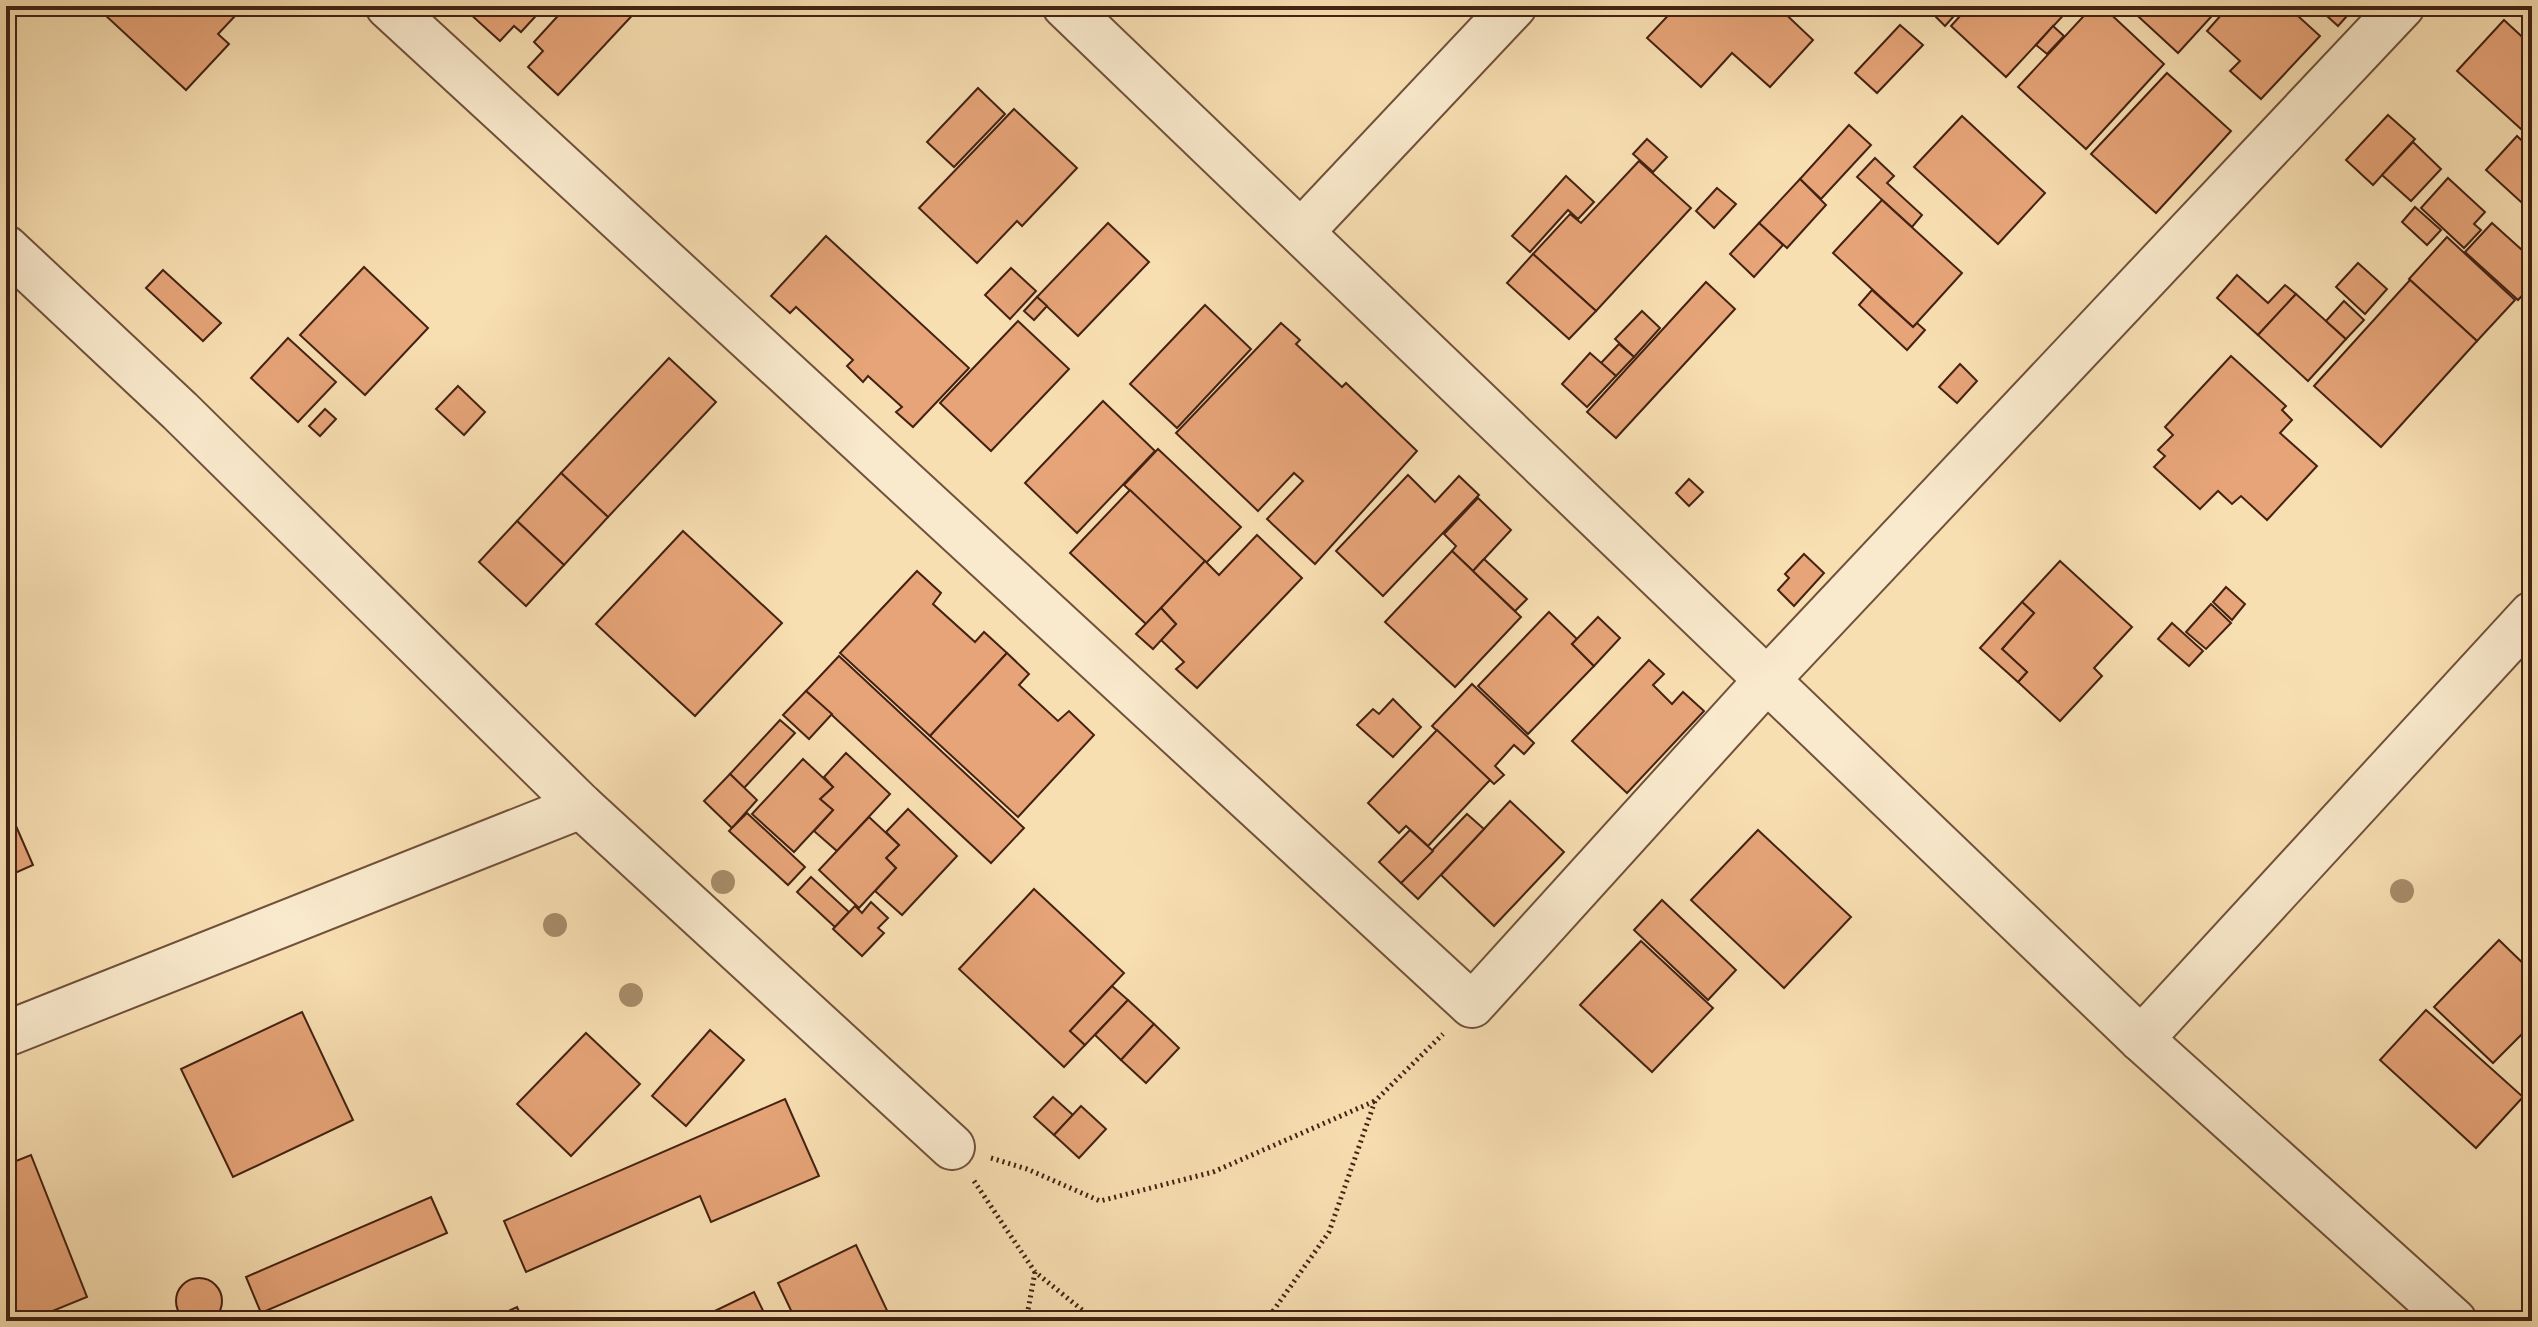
<svg xmlns="http://www.w3.org/2000/svg" width="2538" height="1327" font-family="'Sorts Mill Goudy',serif">
<rect width="100%" height="100%" fill="#f8dfb2"/>
<filter id="stains"><feTurbulence type="fractalNoise" baseFrequency=".0025" numOctaves="4"/><feColorMatrix values="0 0 0 0 .2 0 0 0 0 .09 0 0 0 0 .02 0 0 0 .5 -.17"/></filter>
<radialGradient id="worn" r=".72"><stop offset=".6" stop-color="#630" stop-opacity="0"/><stop offset="1" stop-color="#630" stop-opacity=".3"/></radialGradient>
<g fill="#e6a478" stroke="#442213" stroke-width="2">
<polygon points="112,6 224,6 235,16 218,34 229,44 186,90 104,14"/>
<polygon points="475,6 545,6 521,32 514,26 500,41 469,13"/>
<polygon points="567,6 575,13 581,6 641,6 558,95 528,67 543,51 534,42"/>
<polygon points="1677,6 1684,6 1692,12 1697,6 1777,6 1813,40 1770,87 1732,53 1701,87 1647,38"/>
<polygon points="1925,6 1963,6 1945,26"/>
<polygon points="1969,6 2072,6 2006,77 1951,26"/>
<polygon points="2093,6 2102,6 2164,64 2086,149 2018,87"/>
<polygon points="2127,6 2221,6 2178,53"/>
<polygon points="2229,6 2287,6 2320,36 2261,99 2230,71 2240,61 2207,31"/>
<polygon points="2316,6 2356,6 2338,26"/>
<polygon points="2504,20 2532,46 2532,139 2457,71"/>
<polygon points="1900,25 1923,45 1877,93 1855,73"/>
<polygon points="2053,26 2064,36 2047,54 2036,45"/>
<polygon points="2167,73 2231,131 2156,213 2091,154"/>
<polygon points="978,88 1005,114 954,167 927,142"/>
<polygon points="1014,109 1077,168 1022,226 1017,221 977,263 919,208"/>
<polygon points="2388,115 2415,139 2373,185 2346,160"/>
<polygon points="1962,116 2045,193 1998,244 1914,167"/>
<polygon points="1849,125 1871,145 1821,199 1800,179"/>
<polygon points="2517,136 2532,150 2532,212 2486,170"/>
<polygon points="1647,139 1667,157 1653,172 1633,154"/>
<polygon points="2413,142 2441,169 2411,201 2382,175"/>
<polygon points="1875,158 1894,176 1887,183 1922,215 1912,227 1857,177"/>
<polygon points="1639,161 1691,208 1596,311 1533,254 1570,214 1581,223"/>
<polygon points="1566,176 1594,202 1578,219 1568,210 1530,252 1512,236"/>
<polygon points="2448,178 2485,212 2474,224 2481,230 2464,248 2421,208"/>
<polygon points="1800,179 1826,205 1787,248 1759,223"/>
<polygon points="1717,188 1736,204 1714,228 1696,211"/>
<polygon points="1882,200 1962,273 1913,327 1833,253"/>
<polygon points="2415,207 2441,230 2427,245 2402,222"/>
<polygon points="1108,223 1149,262 1078,336 1037,297"/>
<polygon points="1759,223 1783,245 1754,277 1730,254"/>
<polygon points="2492,223 2532,259 2532,285 2518,300 2465,252"/>
<polygon points="826,236 969,368 913,427 896,412 902,407 868,376 863,382 847,366 853,360 796,307 790,313 771,296"/>
<polygon points="2447,237 2515,300 2477,341 2409,279"/>
<polygon points="1533,254 1596,311 1569,339 1507,283"/>
<polygon points="2358,263 2387,289 2365,314 2336,287"/>
<polygon points="364,267 428,328 365,395 300,335"/>
<polygon points="1011,268 1036,291 1010,319 985,295"/>
<polygon points="163,270 221,323 203,341 146,288"/>
<polygon points="2237,275 2268,303 2285,285 2296,294 2258,335 2217,298"/>
<polygon points="2410,280 2477,341 2381,447 2314,386"/>
<polygon points="1706,282 1735,309 1616,438 1587,412"/>
<polygon points="1872,290 1913,327 1917,323 1925,330 1907,350 1859,305"/>
<polygon points="2296,294 2346,339 2308,381 2258,335"/>
<polygon points="1037,297 1047,306 1034,320 1024,311"/>
<polygon points="2344,301 2364,320 2346,339 2326,321"/>
<polygon points="1205,305 1251,349 1177,428 1130,384"/>
<polygon points="1642,311 1660,328 1634,357 1615,339"/>
<polygon points="1018,321 1069,369 991,451 940,403"/>
<polygon points="1281,323 1300,340 1296,344 1342,387 1346,383 1417,451 1315,564 1267,519 1303,481 1294,473 1258,511 1176,433"/>
<polygon points="288,338 336,382 298,422 251,378"/>
<polygon points="1619,344 1634,357 1616,376 1601,363"/>
<polygon points="1590,353 1616,376 1587,407 1562,384"/>
<polygon points="2231,356 2286,406 2282,410 2292,420 2280,433 2317,466 2267,520 2241,496 2232,504 2218,491 2200,509 2154,467 2165,456 2158,450 2173,435 2165,427"/>
<polygon points="669,358 716,402 608,517 561,473"/>
<polygon points="1960,364 1977,381 1957,403 1939,387"/>
<polygon points="458,386 485,412 464,435 436,409"/>
<polygon points="1103,401 1155,451 1077,533 1025,483"/>
<polygon points="325,409 336,419 320,436 309,426"/>
<polygon points="1158,449 1241,527 1206,563 1124,485"/>
<polygon points="561,473 608,517 564,565 517,521"/>
<polygon points="1408,475 1435,502 1459,476 1479,495 1383,596 1336,551"/>
<polygon points="1689,479 1703,492 1689,506 1676,493"/>
<polygon points="1130,490 1205,561 1146,624 1070,553"/>
<polygon points="1478,498 1511,530 1473,571 1452,551 1456,546 1444,534"/>
<polygon points="517,521 564,565 526,606 479,562"/>
<polygon points="683,531 782,623 695,716 596,624"/>
<polygon points="1257,535 1302,578 1197,688 1176,669 1184,662 1161,640 1176,624 1161,608 1205,561 1219,575"/>
<polygon points="1452,551 1521,617 1455,687 1385,622"/>
<polygon points="1804,554 1824,573 1794,606 1778,590 1789,578 1785,574"/>
<polygon points="1484,559 1527,599 1515,611 1473,571"/>
<polygon points="2060,561 2132,627 2094,668 2102,676 2060,721 2018,682 2027,672 2002,649 2034,613 2022,602"/>
<polygon points="917,571 941,593 933,604 975,642 984,632 1007,653 930,736 840,653"/>
<polygon points="2226,587 2245,604 2232,620 2213,602"/>
<polygon points="2022,602 2034,613 2002,649 2027,672 2018,682 1980,648"/>
<polygon points="2211,604 2231,623 2206,649 2186,632"/>
<polygon points="1161,608 1176,624 1153,649 1136,634"/>
<polygon points="1549,612 1577,639 1572,644 1594,666 1528,734 1478,686"/>
<polygon points="1598,617 1620,638 1594,666 1572,644"/>
<polygon points="2172,623 2203,651 2189,666 2158,639"/>
<polygon points="1007,653 1029,674 1019,685 1058,721 1069,711 1094,735 1018,817 930,736"/>
<polygon points="839,656 1024,828 991,863 806,691"/>
<polygon points="1649,660 1664,674 1653,685 1672,704 1683,692 1704,711 1627,793 1572,741"/>
<polygon points="1472,684 1534,743 1524,754 1514,745 1495,766 1504,775 1494,784 1432,726"/>
<polygon points="806,691 832,714 809,739 783,715"/>
<polygon points="1393,699 1421,727 1393,757 1357,725 1373,709 1379,714"/>
<polygon points="780,720 795,733 744,788 730,774"/>
<polygon points="1437,730 1490,780 1428,846 1406,826 1399,833 1368,803"/>
<polygon points="846,753 890,794 837,851 814,831 833,810 820,799 833,787 824,777"/>
<polygon points="803,759 833,787 820,799 833,810 794,852 752,814"/>
<polygon points="730,774 757,800 732,828 704,801"/>
<polygon points="1510,801 1564,852 1494,926 1441,875"/>
<polygon points="6,803 33,865 6,877"/>
<polygon points="908,809 957,856 902,915 875,891 896,868 886,858 899,845 886,832"/>
<polygon points="747,813 805,867 788,885 729,831"/>
<polygon points="1467,814 1484,829 1418,899 1401,883"/>
<polygon points="869,817 899,845 886,858 896,868 859,908 819,870"/>
<polygon points="1410,830 1433,851 1401,883 1379,862"/>
<polygon points="1758,830 1851,917 1784,988 1691,900"/>
<polygon points="811,877 849,912 835,927 797,892"/>
<polygon points="1034,889 1124,973 1070,1031 1085,1045 1064,1067 959,969"/>
<polygon points="1662,900 1736,970 1708,1000 1634,930"/>
<polygon points="871,902 888,918 878,928 884,933 862,956 833,929 855,906 862,913"/>
<polygon points="2499,940 2532,972 2532,1024 2493,1063 2434,1007"/>
<polygon points="1641,941 1713,1008 1652,1072 1580,1005"/>
<polygon points="1112,986 1128,1000 1085,1045 1070,1031"/>
<polygon points="1128,1000 1154,1024 1121,1060 1095,1035"/>
<polygon points="2426,1010 2523,1097 2476,1148 2380,1060"/>
<polygon points="302,1012 353,1120 233,1177 181,1069"/>
<polygon points="1154,1024 1179,1048 1146,1083 1121,1060"/>
<polygon points="710,1030 744,1060 686,1126 652,1096"/>
<polygon points="586,1033 640,1084 571,1156 517,1104"/>
<polygon points="1053,1097 1073,1115 1054,1135 1034,1117"/>
<polygon points="785,1099 819,1176 711,1222 700,1196 526,1272 504,1221"/>
<polygon points="1081,1106 1106,1129 1079,1158 1054,1135"/>
<polygon points="31,1155 87,1297 28,1321 6,1321 6,1165"/>
<polygon points="431,1197 447,1233 261,1313 246,1277"/>
<polygon points="856,1245 892,1321 796,1321 778,1283"/>
<circle cx="199" cy="1301" r="23"/>
<polygon points="754,1292 768,1321 694,1321"/>
<polygon points="517,1307 523,1321 487,1321"/>
</g>
<g fill="none" stroke-linecap="round" stroke-linejoin="round">
<g stroke="#71513b" stroke-width="48">
<g id="minor">
<polyline points="388,6 1472,1005 1765,682 2402,6"/>
<polyline points="1065,6 2141,1039 2454,1321"/>
<polyline points="1302,231 1514,6"/>
<polyline points="6,248 180,411 581,806 952,1147"/>
<polyline points="6,1034 581,806"/>
<polyline points="2141,1039 2532,614"/>
</g>
</g>
<g stroke="#442213" stroke-width="5" stroke-dasharray="2 4" stroke-linecap="butt">
<polyline points="991,1158 1027,1169 1100,1201 1213,1172 1375,1101"/>
<polyline points="974,1181 1035,1272 1096,1321"/>
<polyline points="1026,1321 1035,1272"/>
<polyline points="1266,1321 1329,1232 1375,1101 1443,1034"/>
</g>
<use href="#minor" stroke="#faeacd" stroke-width="44"/>
</g>
<g fill="#a78d6a">
<circle cx="723" cy="882" r="12"/>
<circle cx="2402" cy="891" r="12"/>
<circle cx="555" cy="925" r="12"/>
<circle cx="631" cy="995" r="12"/>
</g>
<rect width="2538" height="1327" fill="none" stroke="#f8dfb2" stroke-width="32"/>
<rect x="8" y="8" width="2522" height="1311" fill="none" stroke="#442213" stroke-width="4"/>
<rect x="16" y="16" width="2506" height="1295" fill="none" stroke="#442213" stroke-width="2"/>
<rect width="100%" height="100%" filter="url(#stains)"/>
<rect width="100%" height="100%" fill="url(#worn)"/>
</svg>
